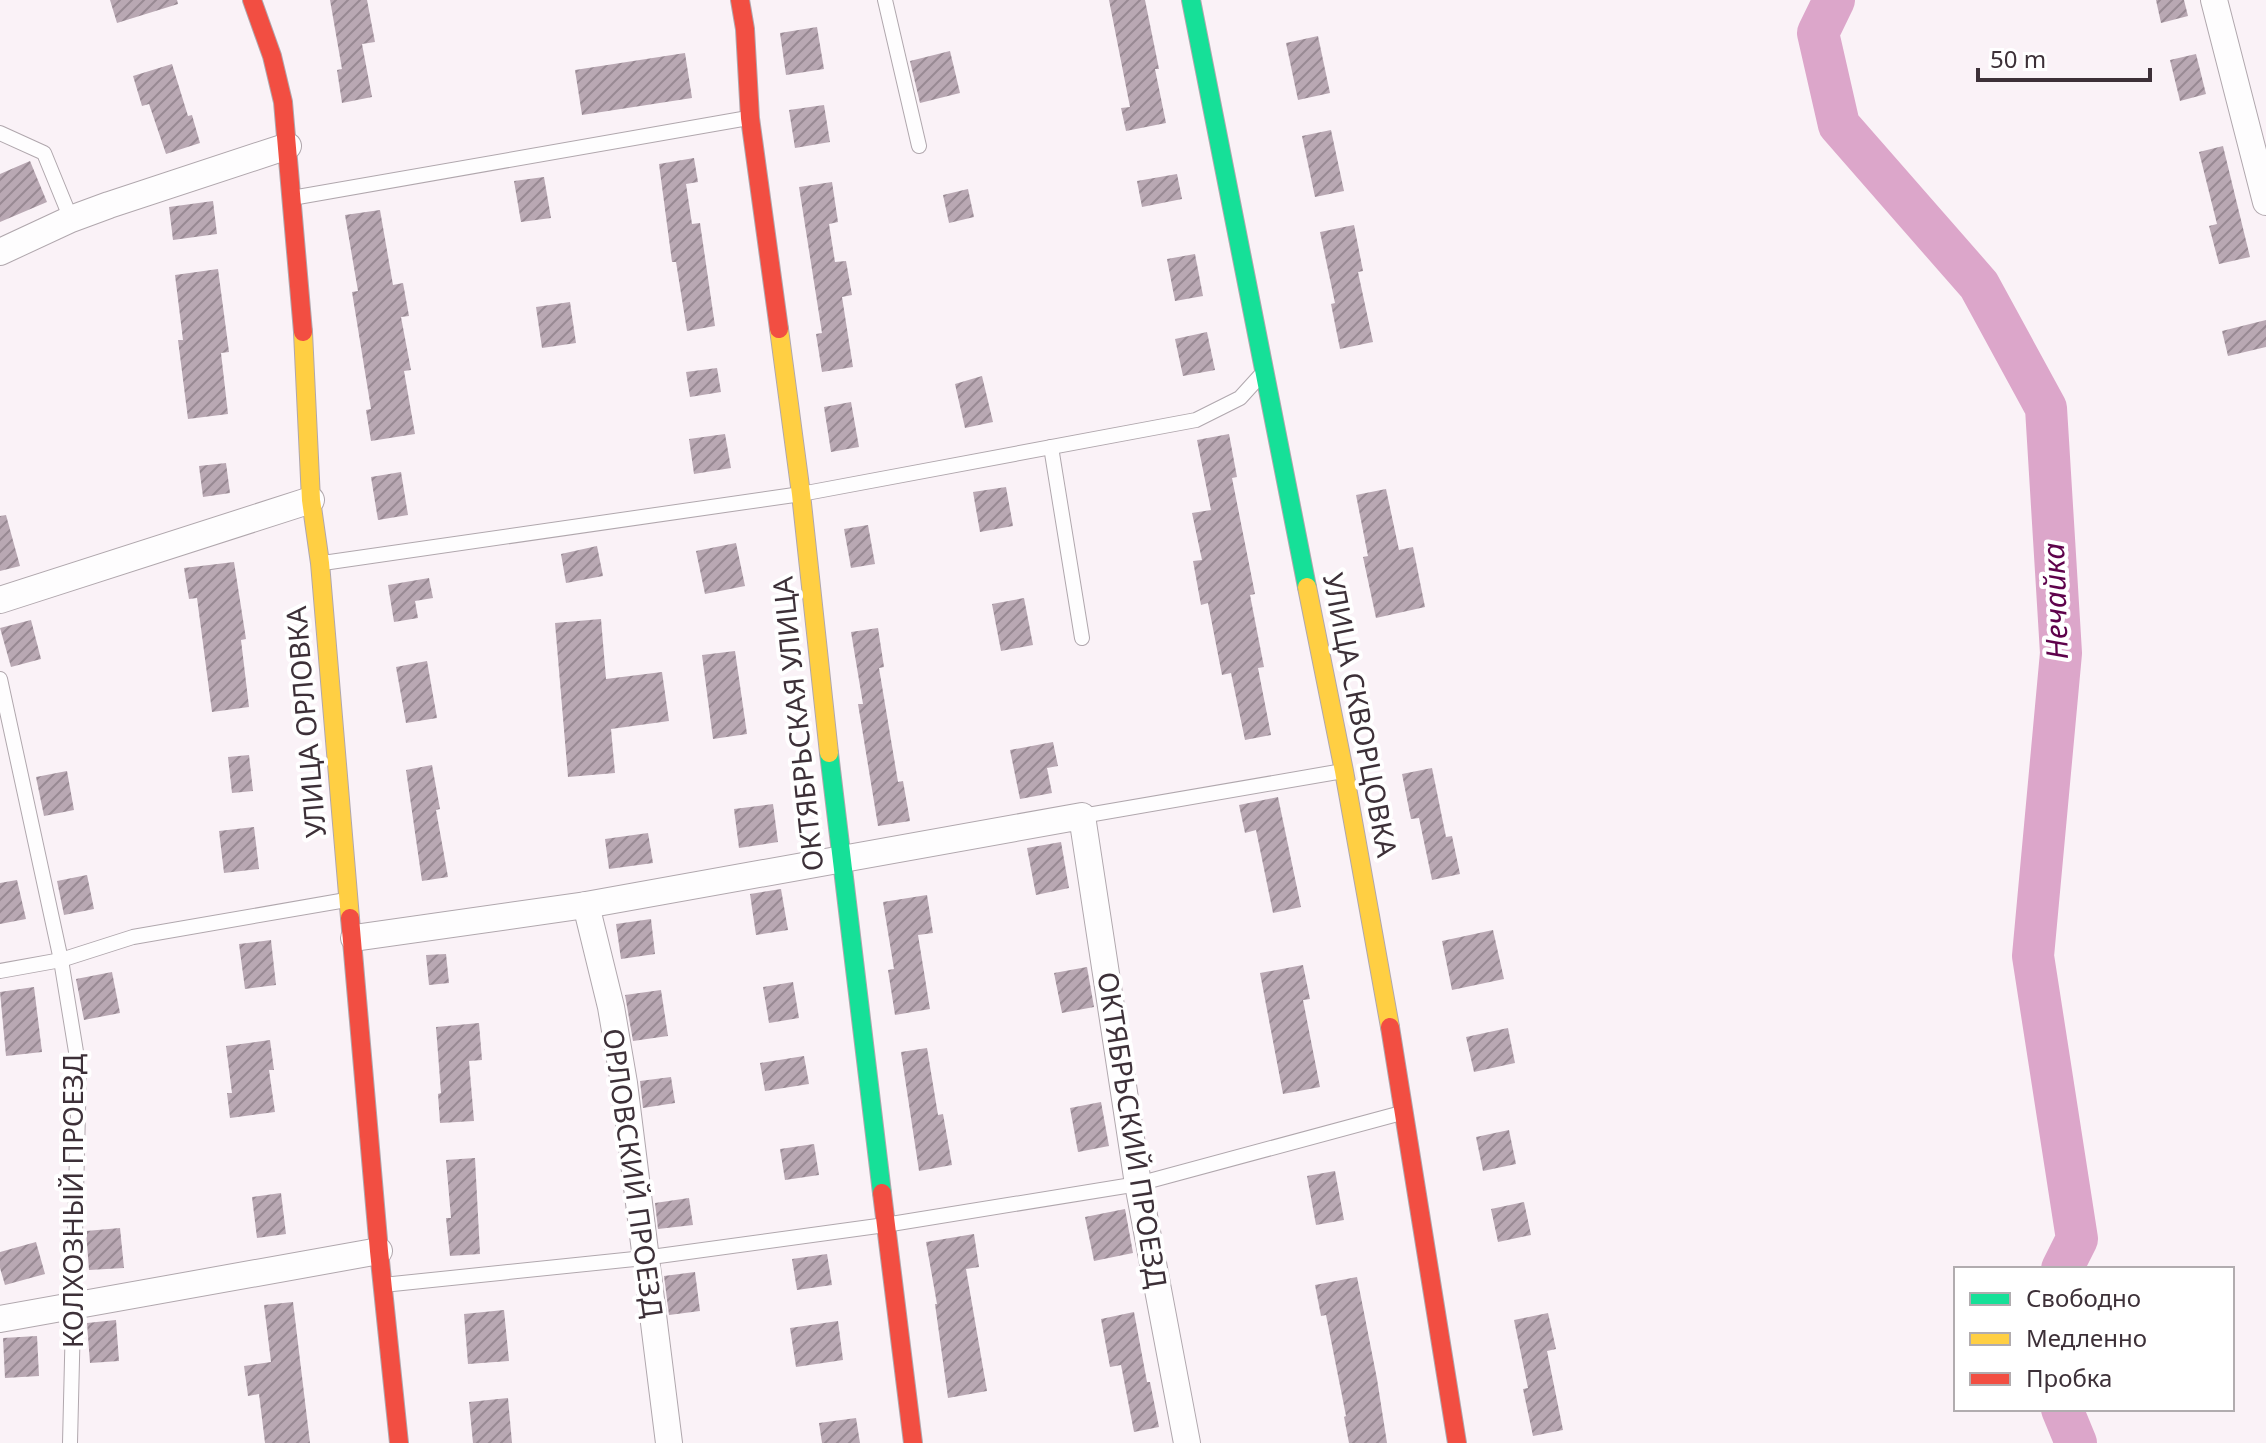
<svg xmlns="http://www.w3.org/2000/svg" width="2266" height="1443" font-family="'Noto Sans',sans-serif">
<defs>
<pattern id="building-hatch" width="6" height="6" patternUnits="userSpaceOnUse" patternTransform="scale(2)"><rect width="6" height="6" fill="#b9a8b3"/><path d="M-1 1l2-2M0 6l6-6M5 7l2-2" fill="none" stroke="#988993"/></pattern>
</defs>
<rect width="100%" height="100%" fill="#faf2f7"/>
<g fill="none" stroke-linecap="round" stroke-linejoin="round">
<g stroke="#dca6ca" stroke-width="42">
<polyline points="1834,0 1818,33 1839,125 1979,285 2046,408 2061,653 2033,956 2077,1239 2062,1269"/>
<polyline points="2062,1409 2076,1443"/>
</g>
</g>
<g fill="url(#building-hatch)">
<polygon points="110,0 177,0 178,4 117,23"/>
<polygon points="330,0 367,0 375,42 362,44 372,97 342,103 337,70 342,69"/>
<polygon points="1109,0 1145,0 1159,69 1155,69 1166,123 1126,131 1121,108 1130,107"/>
<polygon points="2156,0 2184,0 2188,16 2161,23"/>
<polygon points="817,27 824,69 786,75 780,33"/>
<polygon points="1318,36 1330,93 1298,100 1286,43"/>
<polygon points="950,51 960,93 920,103 910,61"/>
<polygon points="685,53 692,98 582,115 575,70"/>
<polygon points="2196,54 2206,94 2180,101 2170,60"/>
<polygon points="172,64 188,116 192,115 200,143 166,154 149,104 142,106 133,76"/>
<polygon points="824,105 830,142 795,148 789,110"/>
<polygon points="1331,130 1344,191 1315,197 1302,136"/>
<polygon points="2223,146 2250,257 2219,264 2209,226 2217,224 2199,152"/>
<polygon points="694,158 698,182 686,184 692,224 700,223 715,326 687,331 676,262 672,262 659,164"/>
<polygon points="30,161 47,202 0,222 0,174"/>
<polygon points="1177,174 1182,199 1142,207 1137,181"/>
<polygon points="544,177 551,218 521,222 514,181"/>
<polygon points="832,182 838,222 829,224 835,262 846,261 852,295 842,297 853,367 822,372 816,334 822,333 799,187"/>
<polygon points="968,189 974,217 949,223 943,195"/>
<polygon points="213,201 217,234 173,240 169,207"/>
<polygon points="380,210 393,285 403,283 409,316 401,317 411,370 404,371 415,434 371,441 366,410 371,409 352,292 358,291 345,215"/>
<polygon points="1354,225 1363,271 1358,272 1373,342 1340,349 1331,304 1335,303 1320,232"/>
<polygon points="1195,254 1203,296 1175,301 1167,259"/>
<polygon points="218,269 229,352 221,353 228,414 188,419 178,340 183,340 175,275"/>
<polygon points="570,302 576,343 542,348 536,307"/>
<polygon points="2266,320 2266,347 2228,356 2222,331"/>
<polygon points="1207,332 1215,370 1183,376 1175,339"/>
<polygon points="717,368 721,392 690,397 686,372"/>
<polygon points="982,376 993,422 965,428 955,384"/>
<polygon points="851,402 859,447 831,452 824,407"/>
<polygon points="725,434 731,468 694,474 689,439"/>
<polygon points="1229,434 1237,477 1232,478 1255,594 1250,595 1264,667 1258,668 1271,735 1245,740 1231,673 1222,675 1208,603 1201,605 1193,561 1202,560 1192,513 1211,510 1197,440"/>
<polygon points="226,463 230,493 203,497 199,466"/>
<polygon points="401,472 408,515 378,520 371,477"/>
<polygon points="1006,487 1013,526 980,532 973,492"/>
<polygon points="1386,489 1399,550 1413,547 1425,607 1376,618 1363,557 1368,556 1356,495"/>
<polygon points="6,515 20,566 0,571 0,516"/>
<polygon points="868,525 875,564 851,568 844,529"/>
<polygon points="736,543 745,586 705,594 696,551"/>
<polygon points="597,546 603,576 566,583 561,554"/>
<polygon points="234,562 246,639 241,640 249,707 212,712 197,598 189,599 184,568"/>
<polygon points="429,578 433,598 415,601 418,618 394,622 388,585"/>
<polygon points="1024,598 1033,645 1001,651 992,604"/>
<polygon points="601,619 606,679 662,672 669,721 611,729 615,773 568,777 555,623"/>
<polygon points="31,620 41,659 11,667 0,628"/>
<polygon points="878,628 884,667 879,668 898,782 903,781 910,821 878,826 858,704 863,704 851,632"/>
<polygon points="735,651 747,734 713,739 702,655"/>
<polygon points="427,661 437,718 406,723 396,667"/>
<polygon points="1053,742 1058,766 1047,768 1052,793 1020,799 1010,750"/>
<polygon points="249,755 253,791 232,793 228,757"/>
<polygon points="432,765 440,809 436,810 448,877 422,881 406,770"/>
<polygon points="1432,768 1446,837 1452,836 1460,874 1432,880 1419,818 1411,819 1402,774"/>
<polygon points="67,771 74,810 44,816 36,777"/>
<polygon points="1278,797 1301,907 1273,913 1256,830 1245,833 1239,805"/>
<polygon points="773,804 778,842 739,848 734,809"/>
<polygon points="254,827 259,869 224,873 219,831"/>
<polygon points="648,833 653,863 609,869 605,839"/>
<polygon points="1061,842 1069,888 1036,895 1027,848"/>
<polygon points="87,875 94,909 64,915 57,881"/>
<polygon points="17,880 26,919 0,924 0,883"/>
<polygon points="781,889 788,930 756,935 750,894"/>
<polygon points="927,895 933,933 918,935 930,1009 895,1015 888,970 894,969 883,902"/>
<polygon points="651,919 655,954 621,959 616,924"/>
<polygon points="1493,930 1504,979 1452,990 1442,941"/>
<polygon points="271,940 276,985 245,989 239,944"/>
<polygon points="446,954 449,983 429,985 426,955"/>
<polygon points="1303,965 1310,999 1303,1000 1320,1087 1283,1094 1260,973"/>
<polygon points="1087,967 1094,1007 1062,1013 1054,973"/>
<polygon points="112,972 120,1013 84,1020 76,979"/>
<polygon points="793,982 799,1018 769,1023 763,987"/>
<polygon points="34,987 42,1052 6,1056 0,992"/>
<polygon points="661,990 668,1036 633,1041 625,995"/>
<polygon points="479,1023 482,1060 469,1061 474,1121 440,1123 438,1094 441,1093 436,1027"/>
<polygon points="1508,1028 1515,1063 1474,1072 1466,1037"/>
<polygon points="270,1040 274,1070 269,1070 275,1112 230,1118 227,1093 232,1093 226,1046"/>
<polygon points="927,1048 938,1115 943,1114 952,1165 919,1171 901,1052"/>
<polygon points="804,1056 809,1084 765,1091 760,1063"/>
<polygon points="671,1077 675,1103 643,1108 640,1081"/>
<polygon points="1101,1102 1109,1146 1078,1152 1070,1108"/>
<polygon points="1509,1130 1516,1164 1483,1171 1476,1137"/>
<polygon points="814,1144 819,1175 785,1180 780,1149"/>
<polygon points="475,1158 480,1254 450,1256 446,1218 451,1218 446,1160"/>
<polygon points="1335,1171 1344,1220 1316,1225 1307,1176"/>
<polygon points="281,1193 286,1234 257,1238 252,1197"/>
<polygon points="689,1198 693,1225 658,1229 655,1203"/>
<polygon points="1524,1202 1531,1235 1498,1242 1491,1209"/>
<polygon points="1125,1209 1133,1253 1094,1261 1085,1217"/>
<polygon points="120,1228 124,1268 89,1270 86,1231"/>
<polygon points="974,1234 979,1267 966,1269 987,1391 948,1398 935,1304 937,1304 926,1242"/>
<polygon points="36,1242 45,1274 5,1285 0,1268 0,1252"/>
<polygon points="827,1254 832,1285 797,1290 792,1259"/>
<polygon points="695,1272 700,1311 669,1315 664,1276"/>
<polygon points="1357,1277 1377,1379 1387,1443 1349,1443 1344,1417 1346,1416 1326,1315 1321,1316 1315,1285"/>
<polygon points="293,1302 310,1443 265,1443 259,1394 248,1396 244,1366 271,1362 264,1305"/>
<polygon points="504,1310 509,1361 468,1364 464,1314"/>
<polygon points="1134,1312 1147,1382 1150,1382 1159,1427 1134,1432 1121,1365 1110,1367 1101,1319"/>
<polygon points="1548,1313 1556,1349 1547,1351 1563,1430 1533,1436 1523,1389 1528,1388 1514,1320"/>
<polygon points="116,1320 119,1361 90,1363 87,1323"/>
<polygon points="838,1321 843,1360 796,1367 790,1328"/>
<polygon points="37,1336 39,1376 5,1378 3,1338"/>
<polygon points="508,1398 512,1443 473,1443 469,1402"/>
<polygon points="856,1418 860,1443 822,1443 819,1423"/>
</g>
<g fill="none" stroke-linecap="round" stroke-linejoin="round">
<g stroke="#b0a7ad" stroke-width="16">
<g id="lane">
<polyline points="885,0 919,146"/>
<polyline points="0,133 44,153 71,219"/>
<polyline points="292,198 748,118"/>
<polyline points="1051,447 1082,638"/>
<polyline points="323,563 801,494 1196,420 1240,398 1260,376"/>
<polyline points="0,679 61,960 79,1070 70,1443"/>
<polyline points="1082,816 1343,771"/>
<polyline points="0,971 61,960 133,937 346,900"/>
<polyline points="383,1285 644,1258 885,1225 1138,1184 1405,1112"/>
</g>
</g>
<g stroke="#b0a7ad" stroke-width="28">
<g id="street">
<polyline points="2214,0 2266,202"/>
<polyline points="0,252 71,219 109,205 288,146"/>
<polyline points="0,600 311,500"/>
<polyline points="586,905 611,1007 624,1083 669,1443"/>
<polyline points="354,938 586,905 1082,816 1138,1184 1187,1443"/>
<polyline points="0,1319 379,1251"/>
</g>
</g>
<g stroke="#b0a7ad" stroke-width="20">
<g id="fast">
<polyline points="1191,0 1307,587"/>
<polyline points="829,753 882,1193"/>
</g>
</g>
<g stroke="#b0a7ad" stroke-width="20">
<g id="slow">
<polyline points="779,329 801,494 829,753"/>
<polyline points="303,332 311,500 320,563 350,918"/>
<polyline points="1307,587 1344,771 1390,1027"/>
</g>
</g>
<g stroke="#b0a7ad" stroke-width="20">
<g id="jam">
<polyline points="252,0 272,56 283,102 303,332"/>
<polyline points="740,0 745,29 750,118 779,329"/>
<polyline points="350,918 379,1251 399,1443"/>
<polyline points="1390,1027 1457,1443"/>
<polyline points="882,1193 913,1443"/>
</g>
</g>
<use href="#lane" stroke="#fefdfe" stroke-width="14"/>
<use href="#street" stroke="#fefdfe" stroke-width="26"/>
<use href="#fast" stroke="#16e098" stroke-width="18"/>
<use href="#slow" stroke="#ffcf43" stroke-width="18"/>
<use href="#jam" stroke="#f24e42" stroke-width="18"/>
</g>
<g text-anchor="middle" stroke-width="8" stroke-linejoin="round" paint-order="stroke">
<g font-size="28" fill="#3d3038" stroke="#fff">
<text transform="translate(1360 715) rotate(79)" y="10">УЛИЦА СКВОРЦОВКА</text>
<text transform="translate(306 722) rotate(-95)" y="10">УЛИЦА ОРЛОВКА</text>
<text transform="translate(798 724) rotate(-96)" y="10">ОКТЯБРЬСКАЯ УЛИЦА</text>
<text transform="translate(1132 1130) rotate(81)" y="10">ОКТЯБРЬСКИЙ ПРОЕЗД</text>
<text transform="translate(633 1173) rotate(82)" y="10">ОРЛОВСКИЙ ПРОЕЗД</text>
<text transform="translate(73 1201) rotate(-90)" y="10">КОЛХОЗНЫЙ ПРОЕЗД</text>
</g>
<g font-size="30" font-style="italic" fill="#5e024b" stroke="#fff">
<text transform="translate(2056 601) rotate(-92)" y="10">Нечайка</text>
</g>
</g>
<rect x="1954" y="1267" width="280" height="144" fill="#ffffff" stroke="#b1acaf" stroke-width="2"/>
<rect x="1970" y="1293" width="40" height="12" fill="#16e098" stroke="#b1acaf" stroke-width="2"/>
<text x="2026" y="1307" font-size="24" fill="#3d3038">Свободно</text>
<rect x="1970" y="1333" width="40" height="12" fill="#ffcf43" stroke="#b1acaf" stroke-width="2"/>
<text x="2026" y="1347" font-size="24" fill="#3d3038">Медленно</text>
<rect x="1970" y="1373" width="40" height="12" fill="#f24e42" stroke="#b1acaf" stroke-width="2"/>
<text x="2026" y="1387" font-size="24" fill="#3d3038">Пробка</text>
<path d="M1978 68v12h172v-12" fill="none" stroke="#3d3038" stroke-width="4"/>
<text x="1990" y="68" font-size="24" fill="#3d3038" stroke="#ffffff" stroke-width="6" paint-order="stroke">50 m</text>
</svg>
